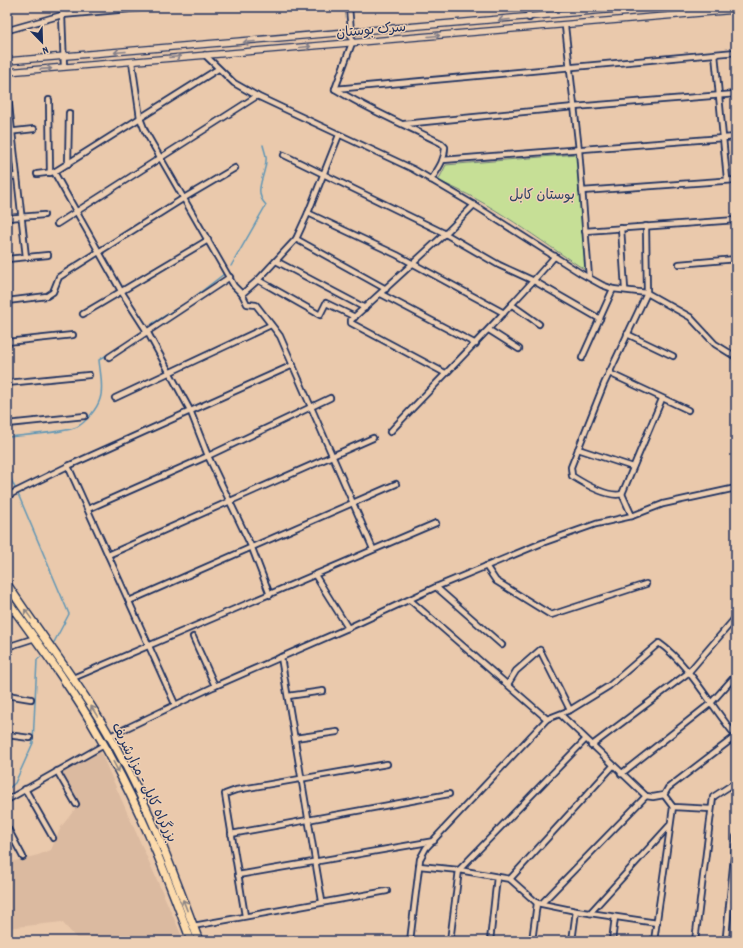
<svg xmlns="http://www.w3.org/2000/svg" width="743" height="948" font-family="Dekko,'Playpen Sans Arabic',sans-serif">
<rect width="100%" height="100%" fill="#eac9ac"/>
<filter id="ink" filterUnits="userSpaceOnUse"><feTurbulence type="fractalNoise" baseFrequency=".025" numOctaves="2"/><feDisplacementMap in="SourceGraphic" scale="8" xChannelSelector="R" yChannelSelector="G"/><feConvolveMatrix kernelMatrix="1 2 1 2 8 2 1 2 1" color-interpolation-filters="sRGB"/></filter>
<g filter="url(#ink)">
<polygon fill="#dbbaa0" points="100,751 184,941 79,941 62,922 7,928 7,863 38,855 51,850 61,827 79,804 59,773"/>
<path fill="#c6df96" stroke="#70877a" d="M577,154L587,271C538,240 492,202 438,181L446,165Z"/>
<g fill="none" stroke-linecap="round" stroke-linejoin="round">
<g stroke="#6096b5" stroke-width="1.5">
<path d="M231,266L266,205C252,191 266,176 266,160C267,156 264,150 263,145"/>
<polyline points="152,324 189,301 224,274"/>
<polyline points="114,351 140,333"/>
<path d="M7,437C23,435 64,433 77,427C86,422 97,409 100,399C104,388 100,372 99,360L110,353"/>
<polyline points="7,471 16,490"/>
<polyline points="18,494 69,614 52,646"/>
<polyline points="7,790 15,783 33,743 37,660 44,654"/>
</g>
<g stroke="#1b2f5e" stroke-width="8">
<g id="minor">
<polyline points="528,7 529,18"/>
<polyline points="565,26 579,150 589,277"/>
<polyline points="12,29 62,15 152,7"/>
<polyline points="715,54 727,179"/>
<polyline points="205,55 234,83 257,96 413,169 474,205 582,274 602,285 613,289 647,293 690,317 715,344 736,357"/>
<polyline points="132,62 140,118 145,131 234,286 242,294 247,304 256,305 280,336 373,549"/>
<polyline points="64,67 62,15 66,7"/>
<polyline points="7,87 26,257"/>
<polyline points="335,89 736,52"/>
<path d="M335,89C369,110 405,125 441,143L445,147C445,160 438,169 431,180"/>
<polyline points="335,89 352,43 349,7"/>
<polyline points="49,100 50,173"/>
<polyline points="404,124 574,107 736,94"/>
<polyline points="7,132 34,129"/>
<polyline points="284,155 442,232 499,265 534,281 600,319"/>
<polyline points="443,160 736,137"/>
<polyline points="68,164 69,113"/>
<polyline points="54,172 121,291 148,333 190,410 208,456 252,548 270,595"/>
<polyline points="37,174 54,172 59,169 218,69"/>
<polyline points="7,177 17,176"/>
<polyline points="582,191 736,180"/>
<polyline points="308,213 397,255 504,313"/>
<polyline points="7,218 44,215"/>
<polyline points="57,224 257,96"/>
<polyline points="621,228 625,289"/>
<polyline points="585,231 736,220"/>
<polyline points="296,239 386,289"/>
<polyline points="7,259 48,255"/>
<polyline points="276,261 365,308"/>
<polyline points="679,264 736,259"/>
<polyline points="258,280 320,315 326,303 355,317"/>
<polyline points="242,294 258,280 296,239 308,213 339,135"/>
<polyline points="381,294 476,344"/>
<polyline points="7,301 47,296 53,292 59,277 184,198 235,168"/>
<polyline points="512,305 539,324"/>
<polyline points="83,314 208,240"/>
<polyline points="489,330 519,349"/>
<polyline points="627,334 673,356"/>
<polyline points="7,342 73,335"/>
<polyline points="109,357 230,277"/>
<polyline points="582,358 613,289"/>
<polyline points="445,373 351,323 351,320 445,234 474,205"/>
<polyline points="609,373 688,410"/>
<polyline points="7,383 89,375"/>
<polyline points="115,398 271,325"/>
<polyline points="7,424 85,416"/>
<path d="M390,432C445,373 503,317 555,256"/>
<polyline points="578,449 633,467"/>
<polyline points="68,466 175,704"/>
<polyline points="622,494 662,399"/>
<polyline points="7,496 68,466 293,365"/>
<polyline points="88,509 208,456 330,398"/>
<path d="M632,516L622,494C608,498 583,483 572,476L571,467L604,384L647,293L646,226"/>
<polyline points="108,555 373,438"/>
<polyline points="486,566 496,581 551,615 646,584"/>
<polyline points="315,575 348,628"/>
<polyline points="436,587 502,645"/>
<polyline points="410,600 547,719"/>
<polyline points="129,601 396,484"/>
<polyline points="7,614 16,611"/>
<polyline points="193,637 215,686"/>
<polyline points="7,647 35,638"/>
<polyline points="281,657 322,901"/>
<polyline points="73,678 436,523"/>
<polyline points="508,684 516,671 540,650 570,710"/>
<polyline points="7,695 31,699"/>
<polyline points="288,696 323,691"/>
<polyline points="561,715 646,796 653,797 664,795 668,788 736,736"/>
<polyline points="7,735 30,738"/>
<polyline points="110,736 215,686 348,628 436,587 542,543 596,524 632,516 663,504 736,488"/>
<polyline points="295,738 337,732"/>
<polyline points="591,746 688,673 736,617"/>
<polyline points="57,771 76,804"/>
<polyline points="621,774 711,703 736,675"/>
<polyline points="25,789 53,838"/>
<polyline points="664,795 673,807 711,809"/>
<polyline points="7,800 104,745"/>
<polyline points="7,827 23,857"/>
<polyline points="231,834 449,794"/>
<polyline points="419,866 459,870 510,879 537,903 576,911 657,923"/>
<polyline points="238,875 434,841"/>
<polyline points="510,879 613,766"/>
<polyline points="542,903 646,796"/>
<polyline points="729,908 736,901"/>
<polyline points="590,913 669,826"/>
<polyline points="245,916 225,794 236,790 387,764"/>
<polyline points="193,926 387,891"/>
<polyline points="726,936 736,837"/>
<path d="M410,941L420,859L426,848L547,719L570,710L609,686L659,643C689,664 712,708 736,736"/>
<polyline points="450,941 459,870 585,740"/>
<polyline points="490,941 497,877"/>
<polyline points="532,941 537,903"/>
<polyline points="572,941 576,911"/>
<polyline points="612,941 615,917"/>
<polyline points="654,941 673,807"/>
<polyline points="695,941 713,797 736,782"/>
<polyline points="733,941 736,936"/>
</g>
</g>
<g stroke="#1b2f5e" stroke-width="8">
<g id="tertiary">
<polyline points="7,61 641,7"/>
<polyline points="7,72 736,10"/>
</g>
</g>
<g stroke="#1b2f5e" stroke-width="10">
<g id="trunk">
<path d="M7,584C39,633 76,679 106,730C145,795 172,869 199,941"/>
<path d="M7,600C39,644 72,688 99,736C137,801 165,870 191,941"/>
</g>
</g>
<use href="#minor" stroke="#edcfb3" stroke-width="4.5"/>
<use href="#tertiary" stroke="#edcfb3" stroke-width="5.5"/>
<use href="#trunk" stroke="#fddbac" stroke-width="7"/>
</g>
<defs><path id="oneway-shaft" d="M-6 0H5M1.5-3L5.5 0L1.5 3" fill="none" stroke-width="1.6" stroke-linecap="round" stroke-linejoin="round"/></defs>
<g stroke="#847f88">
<use href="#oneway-shaft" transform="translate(504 20) rotate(175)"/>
<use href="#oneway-shaft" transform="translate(434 36) rotate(-5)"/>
<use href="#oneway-shaft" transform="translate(249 42) rotate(175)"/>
<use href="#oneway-shaft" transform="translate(305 47) rotate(-5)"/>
<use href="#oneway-shaft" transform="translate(120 52) rotate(175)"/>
<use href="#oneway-shaft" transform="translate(175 57) rotate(-5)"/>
<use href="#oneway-shaft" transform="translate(46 69) rotate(-4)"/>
</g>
<g stroke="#8c8585">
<use href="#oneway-shaft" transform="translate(28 614) rotate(-126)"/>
<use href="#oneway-shaft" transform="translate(94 711) rotate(-122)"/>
<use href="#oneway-shaft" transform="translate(116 767) rotate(62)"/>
<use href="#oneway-shaft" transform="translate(185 905) rotate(-111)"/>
</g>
</g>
<g text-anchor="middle" stroke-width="3" stroke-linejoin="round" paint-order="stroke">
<g font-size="14" fill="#1b2f5e" stroke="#edcfb3">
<text transform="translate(371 29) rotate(-5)" y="5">سرک بوستان</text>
<text transform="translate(145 782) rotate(64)" y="5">بزرگراه کابل - مزارشریف</text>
</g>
<g font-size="14" fill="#2c4164" stroke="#edcfb3">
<text x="542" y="199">بوستان کابل</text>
</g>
</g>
<rect width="743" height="948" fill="none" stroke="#edcfb3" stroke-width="24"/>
<rect x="12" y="12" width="719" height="924" fill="none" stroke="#1b2f5e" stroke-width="1.5" filter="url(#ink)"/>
<g transform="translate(42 42) rotate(157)" stroke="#edcfb3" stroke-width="3" paint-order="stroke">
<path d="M0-3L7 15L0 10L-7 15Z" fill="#1b2f5e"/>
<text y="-6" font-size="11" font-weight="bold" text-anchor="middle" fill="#1b2f5e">N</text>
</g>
</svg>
